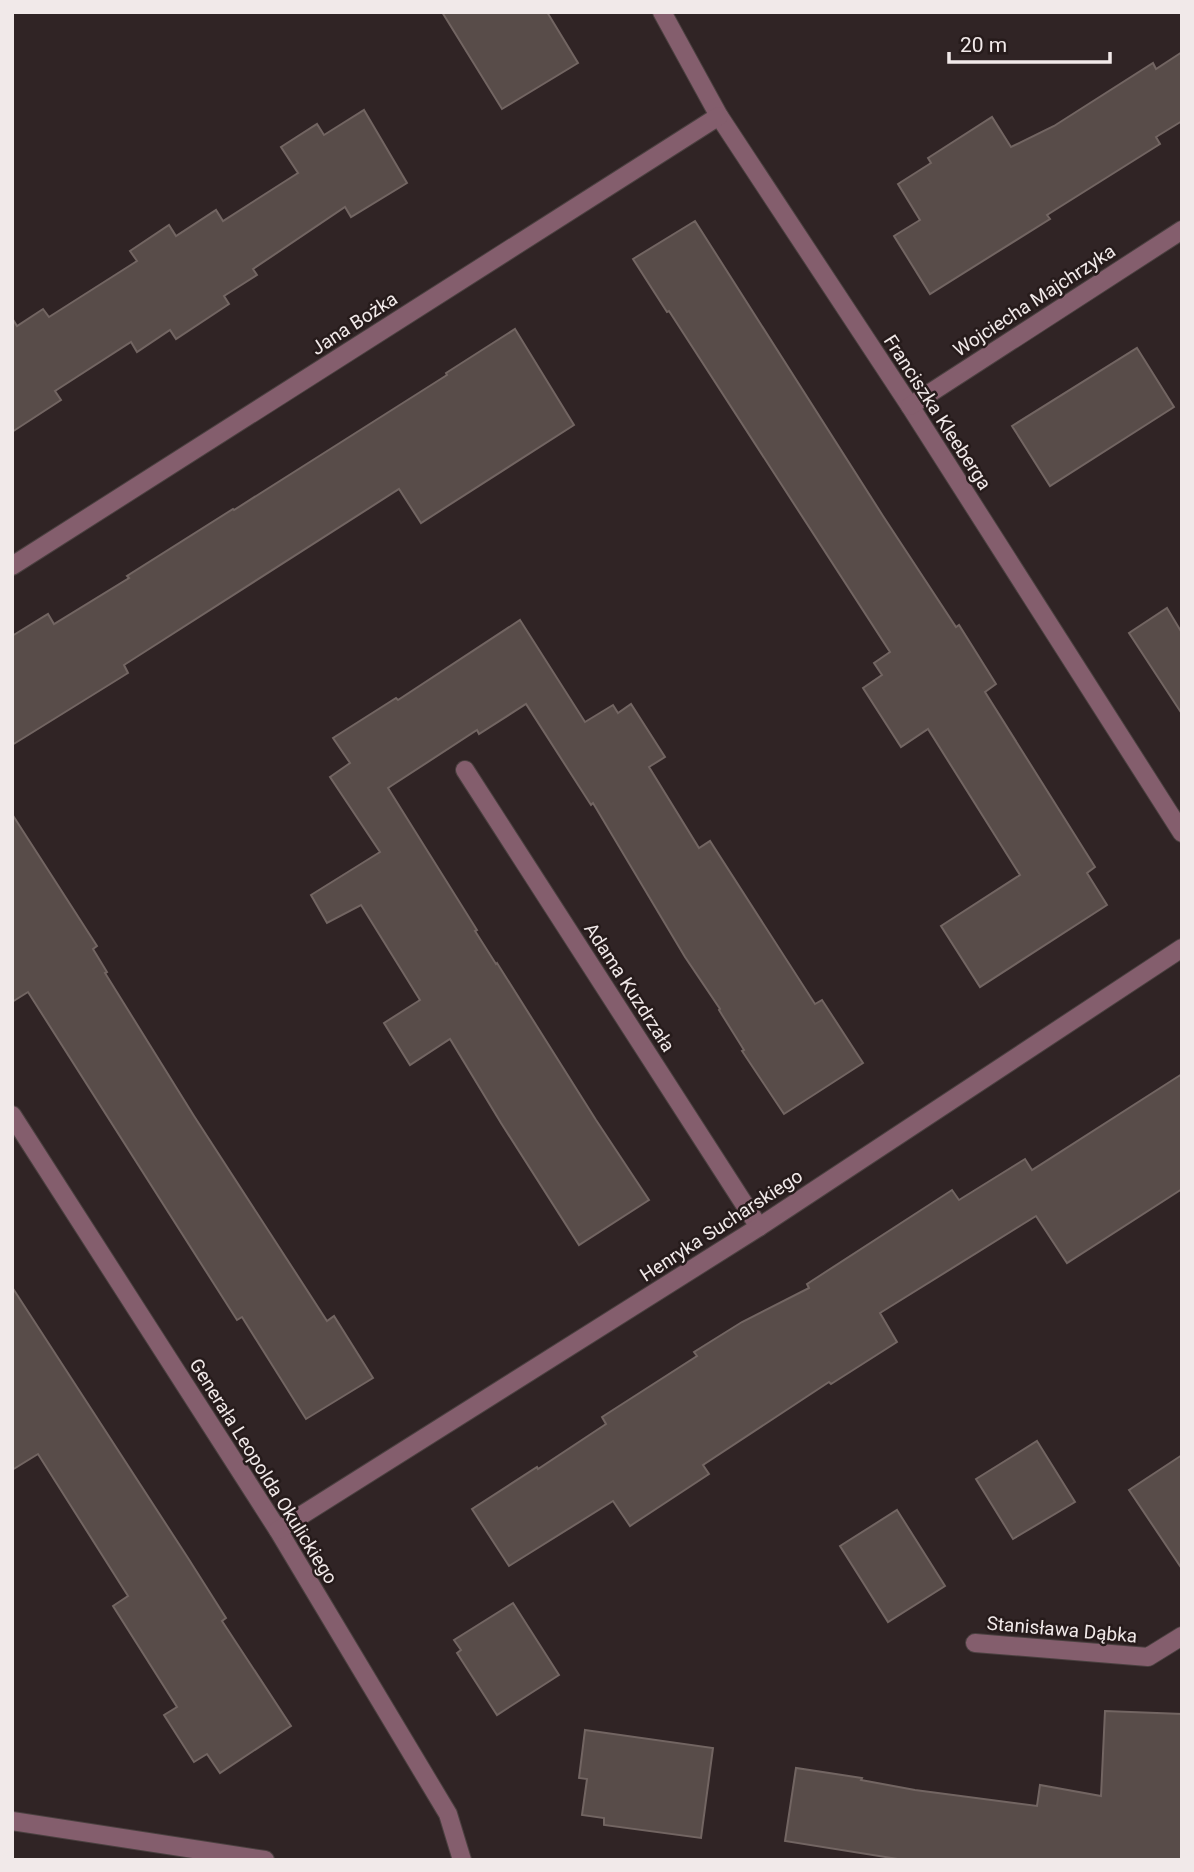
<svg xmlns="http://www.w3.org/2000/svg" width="1194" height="1872" font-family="Roboto,sans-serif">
<rect width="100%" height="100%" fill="#302425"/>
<g fill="#584c49" stroke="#726562" stroke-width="2">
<polygon points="442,12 547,12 578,63 502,109"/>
<polygon points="1182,52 1182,121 1156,137 1160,144 1047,215 1050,219 930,294 894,236 920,220 898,184 931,163 928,158 992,117 1011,147 1054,126 1153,63 1156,69"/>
<polygon points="364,110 407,183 351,217 345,207 253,269 257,275 224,296 229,304 176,339 170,330 137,352 131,342 55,391 61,400 12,432 12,318 17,326 43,309 49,317 137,261 130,251 169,225 176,236 216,210 223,221 298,173 281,147 317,124 324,135"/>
<polygon points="695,221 883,516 956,627 959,625 996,684 985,692 1095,867 1087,873 1107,905 980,987 941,926 1020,875 928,729 901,747 863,688 882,675 874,663 890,652 669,311 667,312 633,259"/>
<polygon points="515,329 574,425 421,523 399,489 124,665 128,673 12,745 12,636 48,614 54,624 129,578 127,576 233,509 234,510 447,375 446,373"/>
<polygon points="1137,348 1174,407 1050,486 1012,426"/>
<polygon points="1167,608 1182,633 1182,714 1129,633"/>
<polygon points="520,620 585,722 613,705 618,713 631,704 665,757 649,767 699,848 710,841 815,1004 822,1000 863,1063 784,1114 742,1051 744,1050 719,1010 720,1009 685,957 593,803 591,805 526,704 479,734 477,730 388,788 477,930 475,931 496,964 497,963 596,1120 649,1200 579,1245 501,1123 450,1039 410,1065 384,1023 420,1000 361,905 327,923 311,895 380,852 330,777 350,763 333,738 396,698 398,700"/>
<polygon points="12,814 97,946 93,949 107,972 105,973 194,1116 327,1321 334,1316 373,1378 306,1419 242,1317 237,1320 28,992 12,1002"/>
<polygon points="1182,1074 1182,1189 1067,1263 1036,1216 880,1313 897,1342 831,1384 829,1382 703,1465 709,1474 630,1526 613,1501 509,1566 472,1509 537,1467 538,1469 606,1424 602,1417 697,1356 694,1352 742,1322 809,1288 807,1284 952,1190 959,1200 1025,1159 1032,1170"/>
<polygon points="12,1287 188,1558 226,1618 222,1621 291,1726 220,1773 207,1754 194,1762 164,1715 177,1707 113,1606 128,1596 38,1454 12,1470"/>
<polygon points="1037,1441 1075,1502 1013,1539 976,1479"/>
<polygon points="1182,1455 1182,1569 1129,1490"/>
<polygon points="897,1510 945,1586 888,1622 840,1546"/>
<polygon points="513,1603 559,1675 497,1715 457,1653 461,1650 454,1640"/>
<polygon points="1105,1711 1182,1714 1182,1860 904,1860 785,1841 796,1768 862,1778 861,1780 915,1790 1037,1806 1040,1785 1101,1796"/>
<polygon points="585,1730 713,1748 701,1838 604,1825 604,1818 582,1815 587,1779 579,1778"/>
</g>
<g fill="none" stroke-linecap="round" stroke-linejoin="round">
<g stroke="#4b4040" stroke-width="20">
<g id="street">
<polyline points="662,12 719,116 910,406 1182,833"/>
<polyline points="910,406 1182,230"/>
<polyline points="12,566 719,116"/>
<polyline points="465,770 759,1227"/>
<polyline points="12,1115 278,1530 448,1814 462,1860"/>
<polyline points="278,1530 759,1227 1182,948"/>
<polyline points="975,1643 1148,1657 1182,1636"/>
<polyline points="12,1821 265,1860"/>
</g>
</g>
<use href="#street" stroke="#845e6d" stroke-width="18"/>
</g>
<g text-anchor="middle" stroke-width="5" stroke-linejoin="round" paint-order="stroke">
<g font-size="19" fill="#f1e9e9" stroke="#261b1b">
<text transform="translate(1034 300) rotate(-33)" y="7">Wojciecha Majchrzyka</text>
<text transform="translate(354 323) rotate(-33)" y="7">Jana Bożka</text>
<text transform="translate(938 412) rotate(57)" y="7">Franciszka Kleeberga</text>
<text transform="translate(630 987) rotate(57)" y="7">Adama Kuzdrzała</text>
<text transform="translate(721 1225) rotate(-33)" y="7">Henryka Sucharskiego</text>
<text transform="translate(264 1471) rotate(58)" y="7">Generała Leopolda Okulickiego</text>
<text transform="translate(1062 1629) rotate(5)" y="7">Stanisława Dąbka</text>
</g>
</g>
<rect width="1194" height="1872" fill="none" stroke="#f1e9e9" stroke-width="28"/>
<path d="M949 52v10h161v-10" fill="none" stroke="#f1e9e9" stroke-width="3.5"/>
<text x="960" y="52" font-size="21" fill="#f1e9e9" stroke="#261b1b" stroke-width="5" paint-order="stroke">20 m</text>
</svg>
